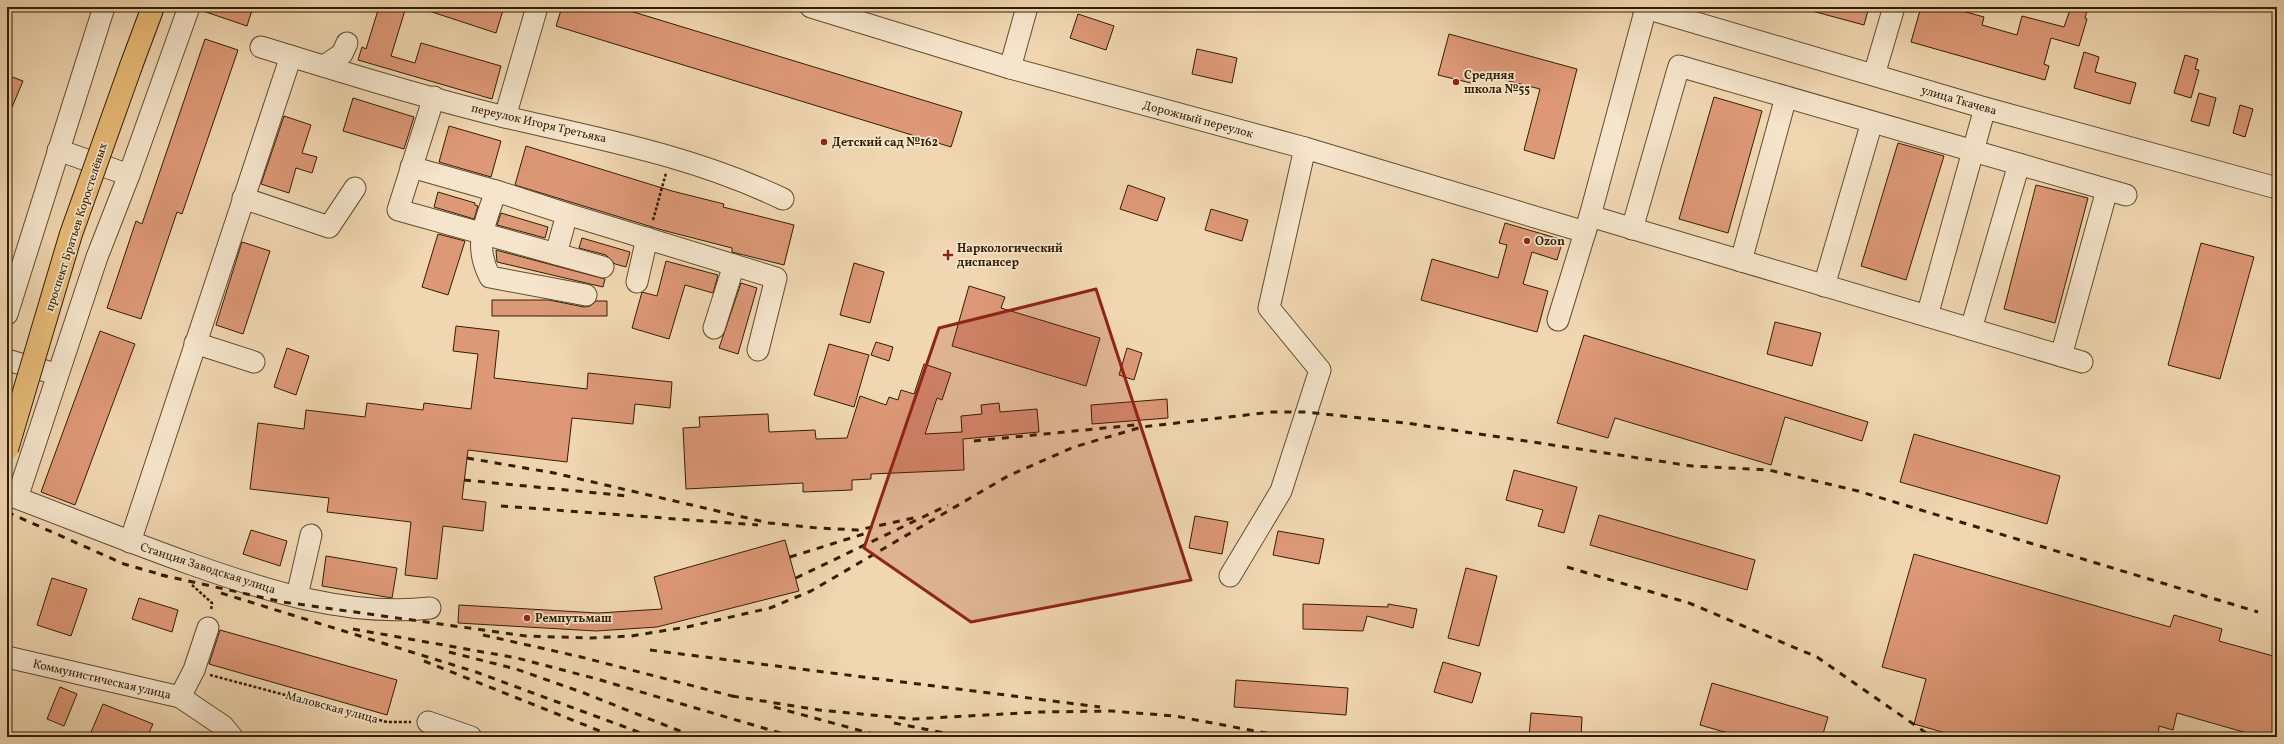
<svg xmlns="http://www.w3.org/2000/svg" width="2284" height="744" font-family="Vollkorn,serif">
<rect width="100%" height="100%" fill="#f0d7b1"/>
<filter id="stains"><feTurbulence type="fractalNoise" baseFrequency=".005" numOctaves="4"/><feColorMatrix values="0 0 0 0 .2 0 0 0 0 .09 0 0 0 0 .02 0 0 0 .5 -.17"/></filter>
<radialGradient id="worn" r=".72"><stop offset=".6" stop-color="#630" stop-opacity="0"/><stop offset="1" stop-color="#630" stop-opacity=".3"/></radialGradient>
<g fill="#dd9877" stroke="#331e01">
<polygon points="201,7 253,7 247,26 200,10"/>
<polygon points="379,7 406,7 391,56 415,63 421,43 501,66 492,99 358,60 362,47 366,49"/>
<polygon points="426,7 504,7 496,33 426,10"/>
<polygon points="562,7 617,7 962,112 951,147 556,26"/>
<polygon points="1813,7 1869,7 1864,25 1812,11"/>
<polygon points="1921,7 1948,7 1984,17 1982,25 2017,35 2022,16 2064,27 2071,7 2087,11 2085,18 2087,19 2079,46 2051,38 2044,64 2049,66 2045,80 1911,42"/>
<polygon points="1078,14 1114,26 1106,50 1070,38"/>
<polygon points="1449,34 1577,69 1554,159 1524,150 1540,89 1474,72 1471,83 1438,75"/>
<polygon points="205,39 238,50 182,214 177,212 141,319 107,308 136,221 142,224"/>
<polygon points="1197,49 1237,58 1232,83 1192,74"/>
<polygon points="2084,52 2099,57 2095,72 2136,83 2130,104 2074,88"/>
<polygon points="2185,55 2198,59 2195,69 2199,70 2191,98 2174,93"/>
<polygon points="7,75 23,81 7,119"/>
<polygon points="2199,93 2216,98 2209,126 2191,121"/>
<polygon points="1714,97 1762,111 1728,233 1679,219"/>
<polygon points="353,98 414,117 404,149 343,131"/>
<polygon points="2240,105 2253,109 2245,137 2233,133"/>
<polygon points="284,116 311,125 302,153 317,157 312,173 296,168 289,193 261,184"/>
<polygon points="449,126 501,141 491,177 439,162"/>
<polygon points="1898,143 1944,156 1906,280 1861,266"/>
<polygon points="526,146 672,191 724,204 723,207 794,225 784,265 732,252 732,248 662,230 515,185"/>
<polygon points="1128,185 1165,198 1157,221 1120,209"/>
<polygon points="2036,185 2088,198 2055,323 2004,309"/>
<polygon points="438,192 475,203 475,205 478,206 474,219 434,207"/>
<polygon points="1211,209 1248,220 1242,241 1205,230"/>
<polygon points="501,213 548,227 545,238 497,225"/>
<polygon points="1505,223 1563,240 1557,260 1532,252 1523,284 1548,291 1537,332 1421,300 1432,259 1498,278 1507,245 1499,243"/>
<polygon points="438,234 465,241 448,295 422,287"/>
<polygon points="582,238 630,252 626,267 615,264 606,255 579,248"/>
<polygon points="242,242 270,251 243,334 216,325"/>
<polygon points="2201,243 2254,257 2220,379 2168,365"/>
<polygon points="496,250 605,279 603,287 497,262"/>
<polygon points="666,261 718,275 713,293 685,285 669,339 632,328 642,292 657,296"/>
<polygon points="854,263 884,272 870,323 840,315"/>
<polygon points="741,283 757,288 738,354 719,348"/>
<polygon points="969,286 1005,297 1001,308 1100,338 1086,386 952,346"/>
<polygon points="492,300 549,300 584,307 590,306 596,301 607,301 607,316 492,316"/>
<polygon points="1775,322 1821,333 1812,366 1767,354"/>
<polygon points="456,326 499,331 494,378 587,389 588,373 672,382 670,408 635,404 633,424 572,418 567,462 468,450 462,499 486,502 483,531 443,526 437,579 405,575 411,522 327,512 329,498 250,489 258,423 304,429 306,410 365,417 367,403 423,410 424,403 471,409 478,354 453,351"/>
<polygon points="100,331 135,344 75,505 41,492"/>
<polygon points="1584,335 1868,422 1862,441 1785,417 1771,465 1615,418 1608,438 1557,423"/>
<polygon points="876,342 893,347 889,361 871,355"/>
<polygon points="829,344 869,355 854,407 814,395"/>
<polygon points="287,348 309,356 296,395 274,387"/>
<polygon points="1127,348 1142,353 1134,380 1119,375"/>
<polygon points="924,364 951,373 942,400 937,398 925,434 962,432 961,416 982,414 981,405 999,403 1000,412 1037,409 1039,432 963,439 964,470 871,474 871,479 852,480 852,490 803,492 803,483 686,489 683,428 700,427 699,417 768,414 769,432 815,430 816,439 847,438 860,396 886,405 889,397 898,400 901,390 914,394"/>
<polygon points="1167,399 1168,418 1092,424 1091,405"/>
<polygon points="1914,434 2060,476 2047,524 1900,482"/>
<polygon points="1514,470 1577,487 1564,533 1538,526 1543,510 1506,500"/>
<polygon points="1599,515 1755,560 1747,590 1590,545"/>
<polygon points="1195,516 1228,522 1222,554 1189,548"/>
<polygon points="251,530 287,541 280,566 243,554"/>
<polygon points="1278,531 1324,539 1319,564 1273,555"/>
<polygon points="785,540 799,591 657,627 596,631 458,623 459,605 598,613 662,609 654,577"/>
<polygon points="1914,554 2170,627 2174,615 2222,629 2219,641 2277,657 2277,737 2261,737 2177,713 2173,730 2159,726 2158,737 1960,737 1914,724 1926,679 1882,667"/>
<polygon points="326,556 397,568 392,598 322,586"/>
<polygon points="1466,568 1497,576 1479,646 1448,638"/>
<polygon points="52,578 87,589 71,636 37,625"/>
<polygon points="139,598 178,610 172,632 132,619"/>
<polygon points="1303,604 1388,607 1388,604 1417,609 1413,628 1367,616 1363,631 1303,629"/>
<polygon points="220,630 397,680 387,715 209,664"/>
<polygon points="1443,662 1481,673 1472,703 1434,692"/>
<polygon points="1236,680 1348,688 1346,715 1234,707"/>
<polygon points="1712,683 1828,717 1822,737 1742,737 1700,725"/>
<polygon points="60,687 77,694 64,726 47,719"/>
<polygon points="103,704 153,724 147,737 89,737"/>
<polygon points="1531,713 1582,717 1581,737 1529,737"/>
</g>
<g fill="none" stroke-linecap="round" stroke-linejoin="round">
<g stroke="#624c2d" stroke-width="23">
<g id="minor">
<polyline points="811,7 1010,68 1305,148 1585,232"/>
<polyline points="1642,7 1985,108 2277,188"/>
<path d="M261,47C342,72 423,97 505,117C601,139 693,156 783,199"/>
<polyline points="324,66 342,54 347,43"/>
<polyline points="1010,68 1027,7"/>
<polyline points="1874,75 1894,7"/>
<polyline points="434,97 398,210 603,267"/>
<polyline points="505,117 537,7"/>
<polyline points="58,150 129,175"/>
<polyline points="411,167 496,191"/>
<polyline points="243,198 329,227 355,188"/>
<path d="M567,214L496,191C485,223 473,245 490,277L586,295"/>
<polyline points="1590,216 2082,362"/>
<polyline points="1632,229 1679,66 2126,195"/>
<polyline points="556,254 567,214 776,278 758,350"/>
<polyline points="1741,261 1786,97"/>
<polyline points="637,282 647,238"/>
<polyline points="1824,286 1872,122"/>
<polyline points="7,314 104,7"/>
<polyline points="1927,316 1985,108"/>
<polyline points="1558,320 1590,216 1646,8"/>
<polyline points="714,328 734,265"/>
<polyline points="1971,329 2019,164"/>
<polyline points="195,343 254,362"/>
<polyline points="2061,356 2107,190"/>
<polyline points="7,360 49,372"/>
<path d="M7,491L17,498C75,520 132,543 191,564C267,591 348,617 430,608"/>
<polyline points="17,498 97,257 129,175 189,7"/>
<polyline points="130,542 291,56"/>
<polyline points="1230,576 1281,491 1320,370 1269,308 1305,148"/>
<polyline points="297,596 311,535"/>
<polyline points="7,657 180,697 223,726 232,737"/>
<polyline points="180,697 194,670 208,628"/>
<polyline points="428,722 471,737"/>
</g>
</g>
<g stroke="#331e01" stroke-width="24">
<polyline id="major" points="131,66 153,7"/>
</g>
<g stroke="#331e01" stroke-width="2.5" stroke-dasharray="3 2" stroke-linecap="butt">
<polyline points="653,220 666,173"/>
<polyline points="192,585 212,603 211,610"/>
<polyline points="210,675 387,722 411,722"/>
</g>
<use href="#minor" stroke="#f5e5cc" stroke-width="21"/>
<use href="#major" stroke="#e8bc78" stroke-width="22"/>
<g stroke="#331e01" stroke-width="3" stroke-dasharray="7 7" stroke-linecap="butt">
<polyline points="974,441 1135,425"/>
<polyline points="467,458 554,473 769,523 818,528 858,530 918,517"/>
<polyline points="464,480 628,496"/>
<polyline points="501,506 758,525"/>
<polyline points="7,512 124,564 166,576"/>
<polyline points="790,557 870,532"/>
<polyline points="1567,567 1689,603 1817,657 1932,737"/>
<polyline points="161,575 283,602 526,636 590,638 631,636 687,627 770,608 811,591 1008,476 1074,447 1142,427 1272,412 1306,412 1406,423 1692,466 1769,470 1858,491 2258,612"/>
<polyline points="796,578 948,505"/>
<polyline points="221,593 476,672 652,737"/>
<polyline points="353,629 517,658 597,679 794,737"/>
<polyline points="483,635 581,657 736,697"/>
<polyline points="650,650 1100,707"/>
<polyline points="449,652 516,669 584,693 695,737"/>
<polyline points="424,661 615,737"/>
<polyline points="732,696 819,710 913,719 1040,712 1111,711 1175,716 1287,737"/>
<polyline points="774,707 884,737"/>
<polyline points="894,723 965,737"/>
</g>
<g stroke="#331e01" stroke-width="24" stroke-linecap="butt">
<polyline id="major-bridge" points="7,449 71,234 131,66"/>
</g>
<use href="#major-bridge" stroke="#e8bc78" stroke-width="22"/>
</g>
<path fill="#8f2418" fill-opacity="0.2" stroke="#8f2418" stroke-width="3" stroke-linejoin="round" d="M1096,289L1191,580L971,622L864,548L939,328Z"/>
<g fill="#8f2418" stroke="#f5e5cc" stroke-width="1.5">
<circle cx="1456" cy="82" r="4"/>
<circle cx="824" cy="142" r="4"/>
<circle cx="1527" cy="241" r="4"/>
<path d="M946 249h4v4h4v4h-4v4h-4v-4h-4v-4h4z"/>
<circle cx="527" cy="618" r="4"/>
</g>
<g text-anchor="middle" stroke-width="3.5" stroke-linejoin="round" paint-order="stroke">
<g font-size="12" font-weight="bold" fill="#331e01" stroke="#f5e5cc" text-anchor="start">
<text x="1464" y="79">Средняя<tspan x="1464" dy="14">школа №55</tspan></text>
<text x="832" y="146">Детский сад №162</text>
<text x="1535" y="245">Ozon</text>
<text x="957" y="252">Наркологический<tspan x="957" dy="14">диспансер</tspan></text>
<text x="535" y="622">Ремпутьмаш</text>
</g>
<g font-size="12" fill="#331e01" stroke="#f5e5cc">
<text transform="translate(1959 100) rotate(16)" y="4">улица Ткачева</text>
<text transform="translate(1198 119) rotate(15)" y="4">Дорожный переулок</text>
<text transform="translate(539 123) rotate(13)" y="4">переулок Игоря Третьяка</text>
<text transform="translate(76 227) rotate(-72)" y="4">проспект Братьев Коростелёвых</text>
<text transform="translate(208 568) rotate(18)" y="4">Станция Заводская улица</text>
<text transform="translate(102 679) rotate(13)" y="4">Коммунистическая улица</text>
<text transform="translate(332 707) rotate(15)" y="4">Маловская улица</text>
</g>
</g>
<rect width="2284" height="744" fill="none" stroke="#f0d7b1" stroke-width="24"/>
<rect x="8" y="8" width="2268" height="728" fill="none" stroke="#331e01" stroke-width="2"/>
<rect x="12" y="12" width="2260" height="720" fill="none" stroke="#331e01"/>
<rect width="100%" height="100%" filter="url(#stains)"/>
<rect width="100%" height="100%" fill="url(#worn)"/>
</svg>
